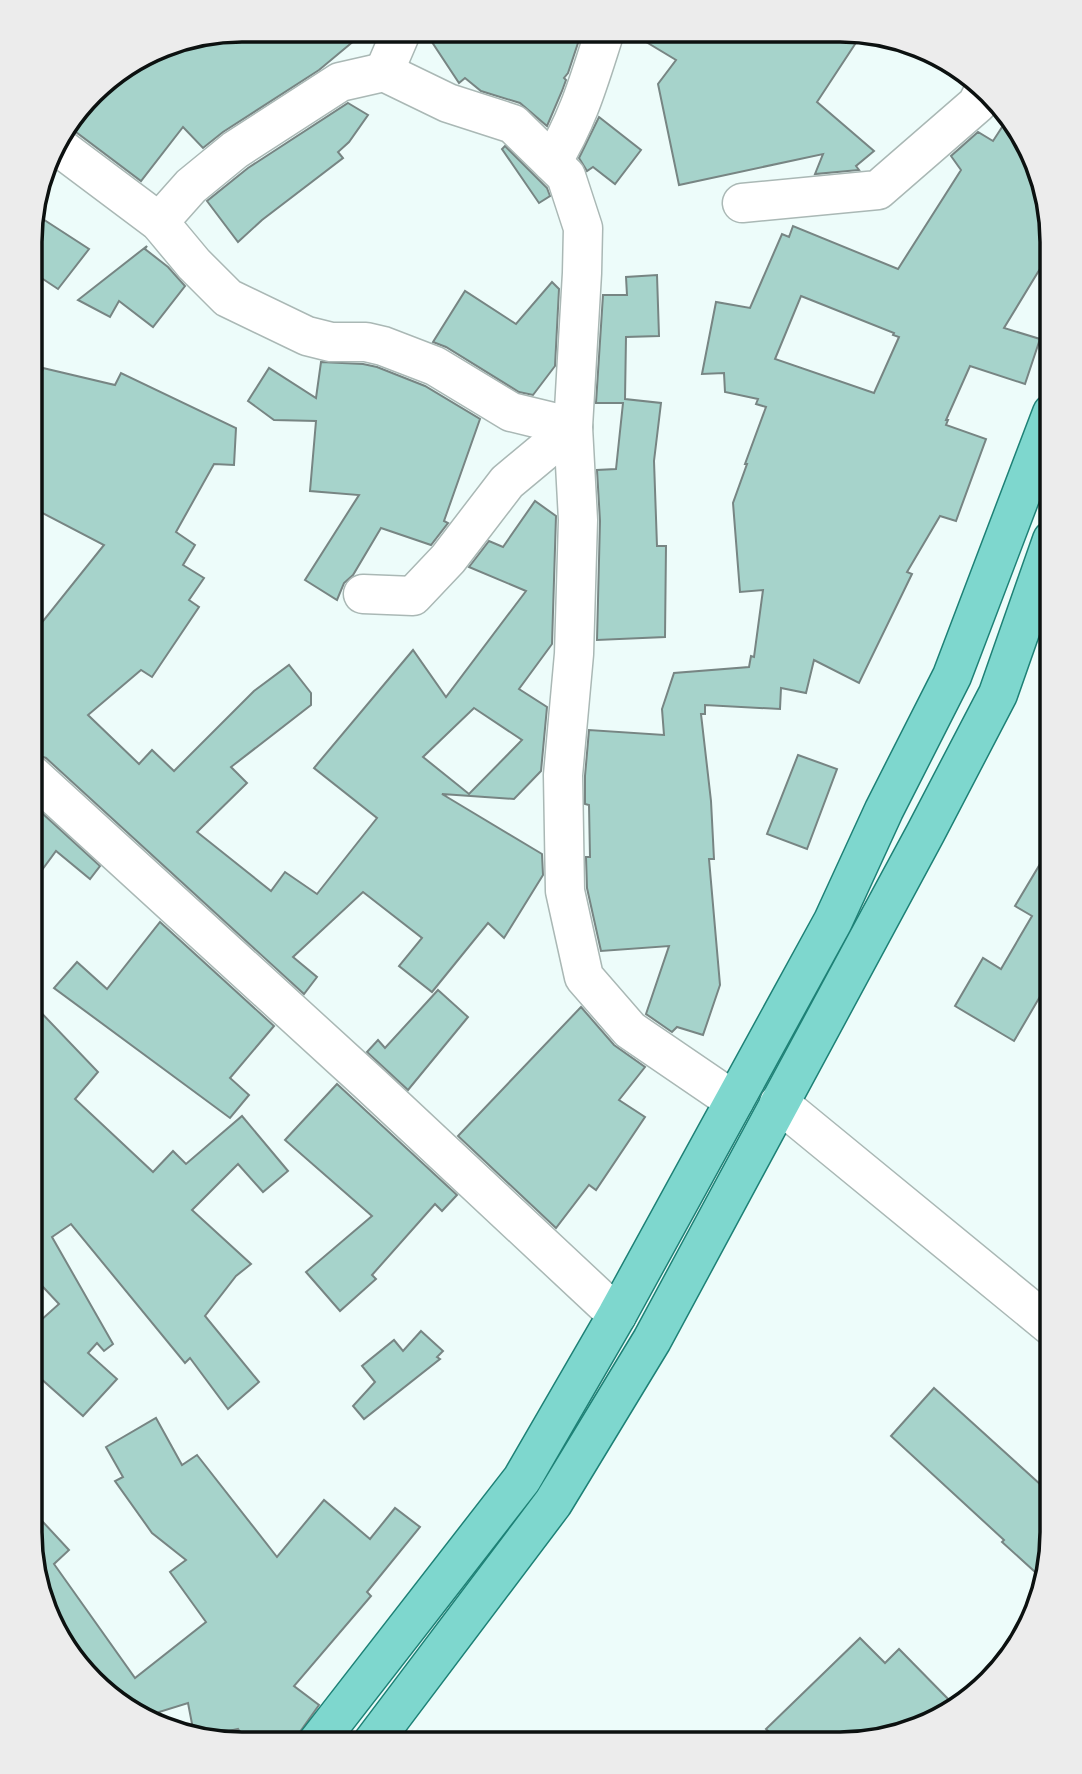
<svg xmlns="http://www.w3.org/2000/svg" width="1082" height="1774" font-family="'Asap Condensed',sans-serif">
<rect width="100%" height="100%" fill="#edfcfa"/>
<g fill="#a6d3cb" stroke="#778583" stroke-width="2" fill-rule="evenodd">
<polygon points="242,30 367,30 319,70 223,132 203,148 183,127 141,181 68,126 114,75 161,46"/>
<polygon points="424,30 532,31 582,31 568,73 564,78 566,80 562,91 547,126 520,103 481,91 465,78 459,83"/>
<polygon points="628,31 863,32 817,102 874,151 856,166 859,170 815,174 823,154 679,185 658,84 676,60"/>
<polygon points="348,103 368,115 349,142 338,152 343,158 262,220 238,242 207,201 248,168"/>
<polygon points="599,117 641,150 615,184 593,167 587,171 579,158"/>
<path d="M1006,121L1036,161L1052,242V249L1004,328L1040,339L1025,384L970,366L946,420H948L946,425L986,439L956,521L940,516L907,572L912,574L859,683L814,660L806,693L781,688L780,709L705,705V714H701L711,801L714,859H709L720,985L703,1035L677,1027L672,1032L646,1014L669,946L601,951L587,888L586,857H590L589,805L585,804V776L589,730L664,735L662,709L674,673L749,667L751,656L754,657L763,590L740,592L733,503L747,464H745L766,407L756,404L758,399L725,392L724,373L702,374L716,302L750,308L782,234L789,237L793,226L898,269L961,170L951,156L978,132L993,141ZM801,296L894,333L893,335L899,337L874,393L775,359Z"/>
<polygon points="505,146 547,188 550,196 539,203 502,149"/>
<polygon points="32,212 89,249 58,289 31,271"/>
<polygon points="147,246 145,249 168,267 185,286 153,327 119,301 110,317 78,300"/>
<polygon points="657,275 659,336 626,337 625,399 661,403 654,461 657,546 666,546 665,637 597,640 600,521 597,470 616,469 623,403 596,403 603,295 627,295 626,277"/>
<polygon points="552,282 559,289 555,366 533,395 519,392 446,347 433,342 465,291 516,324"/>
<polygon points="321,362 363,364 377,367 425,386 480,419 444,521 448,523 431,545 381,528 353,575 344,583 337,600 305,580 359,495 310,491 316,421 274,420 248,401 269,368 316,398"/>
<path d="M43,368L115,385L121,373L236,428L234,465L214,464L176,532L195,545L183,565L204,578L189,600L199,607L152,677L141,670L88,715L139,764L152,750L174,771L254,691L289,665L311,693V705L231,767L247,783L197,832L271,891L285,872L317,894L377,818L314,768L413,650L446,697L526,591L469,567L489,541L503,547L535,501L556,516L552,644L519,689L547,707L541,771L514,799L442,794L542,854L543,875L504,938L488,923L432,992L399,966L422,938L363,892L293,957L317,977L304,994L46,758L31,753V636L104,545L31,507V411ZM474,708L522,740L469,794L423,757Z"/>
<polygon points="798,755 837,769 807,849 767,834"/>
<polygon points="31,803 100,866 90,879 56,851 31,885"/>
<polygon points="1052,844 1052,976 1014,1041 955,1006 983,958 1001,969 1032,916 1015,906"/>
<polygon points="160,922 274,1026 230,1078 249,1095 230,1118 54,988 77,962 107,989"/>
<polygon points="438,990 468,1017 408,1090 367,1052 378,1040 385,1048"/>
<polygon points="30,1001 98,1072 75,1099 153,1172 173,1151 186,1164 242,1116 288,1171 263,1192 238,1164 192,1210 251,1264 236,1276 205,1316 259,1382 228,1409 190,1358 185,1363 71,1224 52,1237 113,1344 104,1351 97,1343 88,1353 117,1379 83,1416 30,1369 30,1330 59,1304 30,1273"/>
<polygon points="581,1007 614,1045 645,1067 619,1100 645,1117 596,1190 589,1185 556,1228 458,1136"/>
<polygon points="337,1084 457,1195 442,1211 435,1204 372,1275 376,1279 340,1311 306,1272 372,1216 285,1140"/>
<polygon points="421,1331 443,1351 437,1357 440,1359 364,1419 353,1406 375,1382 362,1366 394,1340 403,1351"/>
<polygon points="934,1388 1052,1495 1052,1547 1045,1581 1002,1542 1004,1540 891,1436"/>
<polygon points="156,1418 182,1465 197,1455 277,1557 324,1500 370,1539 395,1508 420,1527 367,1592 371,1596 294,1686 319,1705 292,1743 247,1743 238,1729 202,1737 194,1734 188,1703 159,1712 167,1723 113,1701 44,1605 30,1532 30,1508 69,1550 54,1564 135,1678 206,1622 170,1572 186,1560 152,1533 115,1481 123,1477 106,1447"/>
<polygon points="860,1638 885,1663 899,1649 953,1704 921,1728 841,1744 781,1744 766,1729"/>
</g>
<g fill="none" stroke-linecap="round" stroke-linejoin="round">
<g stroke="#aab8b5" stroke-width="41">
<g id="minor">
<polyline points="384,72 402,30"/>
<polyline points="55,144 159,222 194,264 228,298 307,336 331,342 366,342 383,346 435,366 511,412 573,427"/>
<path d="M552,162C579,118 589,80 605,31"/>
<polyline points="742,203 878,190 977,104 983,92"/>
<polyline points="159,222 191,186 235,150 340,82 384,72 448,103 513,124 566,176 583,228 582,273 573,427 578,520 574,654 563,775 565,891 584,977 630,1030 734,1101"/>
<polyline points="363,594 413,596 448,559 507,482 573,427"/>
<polyline points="31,774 368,1082 617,1315"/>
<polyline points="779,1103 1052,1327"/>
</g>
</g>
<g stroke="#1e8176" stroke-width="41">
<g id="major">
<polyline points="317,1743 522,1479 617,1315 833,921 884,810 952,676 1052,413"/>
<polyline points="372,1743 553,1503 652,1340 926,832 998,694 1052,540"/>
</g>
</g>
<use href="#minor" stroke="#fff" stroke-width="38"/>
<use href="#major" stroke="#7ed7ce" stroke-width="38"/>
</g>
<path d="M0 0H1082V1774H0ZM242 42H840A200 200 0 0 1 1040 242V1532A200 200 0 0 1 840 1732H242A200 200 0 0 1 42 1532V242A200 200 0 0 1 242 42Z" fill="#ececec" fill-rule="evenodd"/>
<path fill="none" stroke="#0c1110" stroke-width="3.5" d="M242 42H840A200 200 0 0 1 1040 242V1532A200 200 0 0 1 840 1732H242A200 200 0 0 1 42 1532V242A200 200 0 0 1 242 42Z"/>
</svg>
